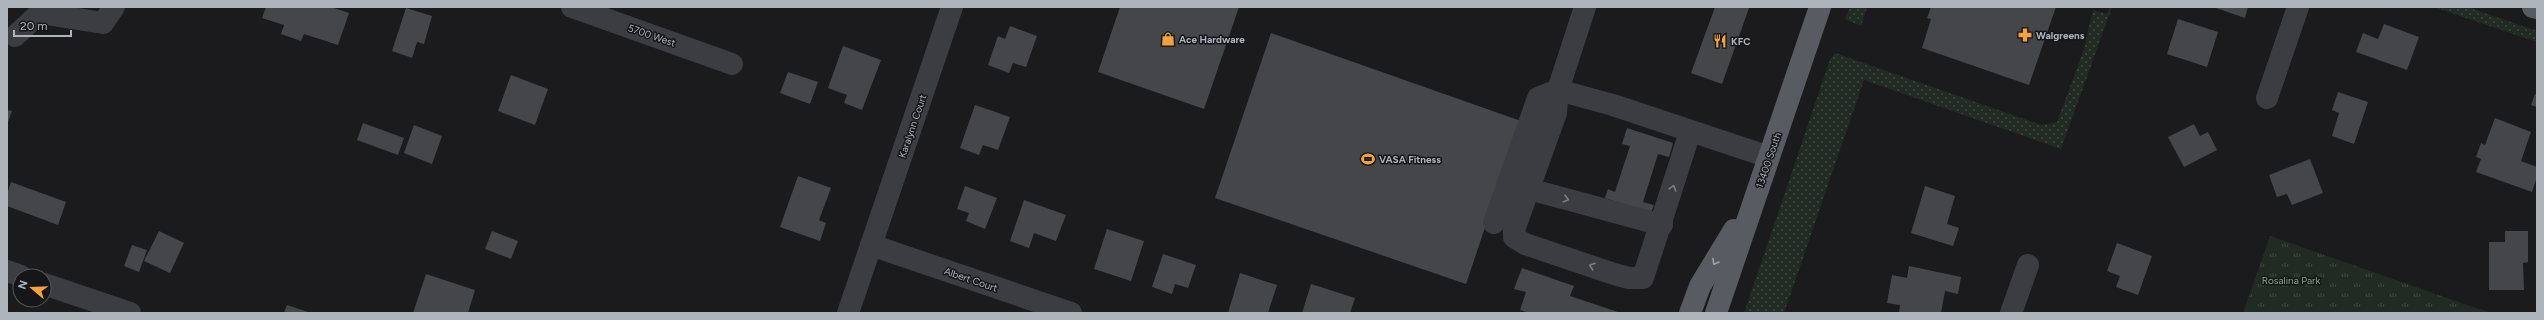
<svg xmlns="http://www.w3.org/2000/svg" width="2544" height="320" font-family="Figtree,sans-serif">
<defs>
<pattern id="grass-dots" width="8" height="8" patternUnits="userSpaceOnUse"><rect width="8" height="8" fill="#222b23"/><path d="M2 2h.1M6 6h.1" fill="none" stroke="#3f4741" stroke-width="1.8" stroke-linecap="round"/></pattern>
<pattern id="park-tufts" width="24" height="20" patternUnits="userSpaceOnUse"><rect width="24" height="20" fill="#222b23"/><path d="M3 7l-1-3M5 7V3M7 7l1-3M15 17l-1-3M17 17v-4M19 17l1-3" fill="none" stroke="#3f4741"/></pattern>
</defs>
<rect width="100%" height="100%" fill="#1b1b1d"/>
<g fill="url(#grass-dots)">
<polygon points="1850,7 1867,7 1861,26 1845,19"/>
<polygon points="2110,7 2112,7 2061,149 1864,80 1784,313 1744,313 1830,60 1835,53 2041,125 2057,122 2084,49 2093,10 2107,14"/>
<polygon points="2434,7 2467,7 2537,31 2537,42"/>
</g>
<polygon fill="url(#park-tufts)" points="2270,236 2470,306 2492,313 2243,313"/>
<g fill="#45464a">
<polygon points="266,7 331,7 349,13 338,45 304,34 301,41 281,34 284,25 262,18"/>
<polygon points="1120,7 1239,7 1204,109 1098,72"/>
<polygon points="1715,7 1749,8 1722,84 1691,73"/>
<polygon points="1931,7 2056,7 2029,85 1922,48 1931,19 1927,18"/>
<polygon points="2213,7 2248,7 2245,18"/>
<polygon points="406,8 432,16 424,44 417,42 412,58 392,51"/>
<polygon points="2178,19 2218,32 2207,67 2167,54"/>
<polygon points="2384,24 2419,37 2407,70 2356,52 2363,33 2378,39"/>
<polygon points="1010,26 1037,36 1026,67 1013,63 1009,73 988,65 998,36 1005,39"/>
<polygon points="1271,33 1521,121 1466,284 1215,198"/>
<polygon points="843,46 881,60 862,110 844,103 847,95 828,88"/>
<polygon points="788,72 818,82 810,104 780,93"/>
<polygon points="511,75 548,89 535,125 498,111"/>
<polygon points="2338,92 2368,102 2354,144 2332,136 2339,113 2332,110"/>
<polygon points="2535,94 2537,95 2537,107 2531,105"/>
<polygon points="975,105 1010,117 998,150 983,145 979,155 960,148"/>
<polygon points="7,110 12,111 7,125"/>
<polygon points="2495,118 2531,132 2521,161 2537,167 2537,177 2532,192 2476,172 2481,159 2476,157 2481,143 2485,145"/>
<polygon points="363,123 404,138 398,155 357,140"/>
<polygon points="2194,124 2200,136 2208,132 2217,150 2184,167 2168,137"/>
<polygon points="414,125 442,136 432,164 404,153"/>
<polygon points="1627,128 1673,143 1669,157 1658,154 1643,202 1654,205 1651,213 1605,198 1608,189 1615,192 1630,146 1622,144"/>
<polygon points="2310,159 2323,193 2292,205 2287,194 2277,197 2269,175"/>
<polygon points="798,176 831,188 819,220 826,223 820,241 780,227"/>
<polygon points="11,182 66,202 58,225 7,206 7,194"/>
<polygon points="965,186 997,198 985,229 966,221 969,213 957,209"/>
<polygon points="1925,186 1955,196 1947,224 1959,228 1953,246 1911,233"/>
<polygon points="1024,200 1066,215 1056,241 1034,233 1029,248 1010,241"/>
<polygon points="1107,229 1144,241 1131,281 1094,269"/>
<polygon points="159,231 184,243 170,273 144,261"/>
<polygon points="492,231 518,241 511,259 485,249"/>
<polygon points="2505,231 2528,231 2528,262 2523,263 2524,290 2489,290 2489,242 2505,242"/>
<polygon points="2117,243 2152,256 2138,295 2116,287 2120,276 2107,271"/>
<polygon points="132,245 147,250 139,272 124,266"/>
<polygon points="1163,254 1196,265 1188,288 1175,284 1172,294 1152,287"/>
<polygon points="1909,266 1961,277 1958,294 1945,291 1941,313 1899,313 1900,305 1887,303 1892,275 1907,278"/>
<polygon points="1522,268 1574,286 1570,296 1621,313 1529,313 1520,310 1526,292 1514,289"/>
<polygon points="1240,273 1277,285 1268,313 1228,313"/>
<polygon points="426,274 475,290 468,313 413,313"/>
<polygon points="1311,284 1355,298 1350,313 1302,313"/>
<polygon points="287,305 311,313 284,313"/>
</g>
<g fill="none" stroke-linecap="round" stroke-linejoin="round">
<g stroke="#3c3d42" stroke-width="22">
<polyline points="572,7 732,64"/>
<polyline points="1585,7 1558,90 1613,105 1769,157"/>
<polyline points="15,36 40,13 103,23 114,7"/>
<polyline points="2267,98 2298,7"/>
<polyline points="1529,189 1662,225"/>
<polyline points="1494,223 1538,98 1558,90 1556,113 1514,230 1514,237 1525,244 1614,274 1629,278 1643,278 1690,132"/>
<polyline points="871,245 1071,313"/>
<polyline points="7,271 21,276"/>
<polyline points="44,284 130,313"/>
<polyline points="848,313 952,7"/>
<polyline points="2011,313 2028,265"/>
</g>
<g stroke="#585b61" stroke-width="22">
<polyline points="2533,7 2537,8"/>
<polyline points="1690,313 1700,286 1734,230"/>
<polyline points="1716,313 1820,7"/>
</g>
</g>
<defs><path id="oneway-chevron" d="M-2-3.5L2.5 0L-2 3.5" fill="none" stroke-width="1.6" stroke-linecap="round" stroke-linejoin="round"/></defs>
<g stroke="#7a7e85">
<use href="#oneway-chevron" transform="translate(1673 188) rotate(-73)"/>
<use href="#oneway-chevron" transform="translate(1566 199) rotate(15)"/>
<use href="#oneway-chevron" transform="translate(1592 266) rotate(-161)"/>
</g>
<use stroke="#9ca2aa" href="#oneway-chevron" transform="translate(1715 262) rotate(121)"/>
<defs>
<g id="pharmacy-bare" transform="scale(1.08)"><path d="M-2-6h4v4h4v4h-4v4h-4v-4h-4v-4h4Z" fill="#f3a23d" stroke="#161618" stroke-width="2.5" paint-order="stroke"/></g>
<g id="shop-bare" transform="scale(1.08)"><path d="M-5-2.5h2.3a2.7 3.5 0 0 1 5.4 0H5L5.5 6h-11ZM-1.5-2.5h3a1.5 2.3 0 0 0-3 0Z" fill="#f3a23d" stroke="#161618" stroke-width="2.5" paint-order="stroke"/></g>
<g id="restaurant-bare" transform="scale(1.08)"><path d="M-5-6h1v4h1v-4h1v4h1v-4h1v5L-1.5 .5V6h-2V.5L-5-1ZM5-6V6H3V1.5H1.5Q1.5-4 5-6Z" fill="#f3a23d" stroke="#161618" stroke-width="2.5" paint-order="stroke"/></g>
<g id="stadium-bare" transform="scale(1.08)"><path d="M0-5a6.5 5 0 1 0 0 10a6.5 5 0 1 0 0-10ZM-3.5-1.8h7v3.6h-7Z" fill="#f3a23d" stroke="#161618" stroke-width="2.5" paint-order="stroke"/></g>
</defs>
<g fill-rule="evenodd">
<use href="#pharmacy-bare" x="2025" y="35"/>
<use href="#shop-bare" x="1168" y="39"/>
<use href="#restaurant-bare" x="1720" y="41"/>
<use href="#stadium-bare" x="1368" y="159"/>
</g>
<g text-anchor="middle" stroke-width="3" stroke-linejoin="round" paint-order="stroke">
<g font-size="10" fill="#adb4bc" stroke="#161618">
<text transform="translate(652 35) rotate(19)" y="4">5700 West</text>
<text transform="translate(912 126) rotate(-71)" y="4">Karalynn Court</text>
<text transform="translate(1768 160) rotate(-71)" y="4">13400 South</text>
<text transform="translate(971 279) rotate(19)" y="4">Albert Court</text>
</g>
<g font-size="10" font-weight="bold" fill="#adb4bc" stroke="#161618" text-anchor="start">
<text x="2036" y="39">Walgreens</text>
<text x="1179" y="43">Ace Hardware</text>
<text x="1731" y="45">KFC</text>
<text x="1379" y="163">VASA Fitness</text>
</g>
<g font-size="10" fill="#86a785" stroke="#161618">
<text x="2291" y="284">Rosalina Park</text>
</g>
</g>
<rect width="2544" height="320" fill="none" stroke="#adb4bc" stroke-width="16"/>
<g transform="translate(32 288) rotate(289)"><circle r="19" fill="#161618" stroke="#52555a"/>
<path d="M0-3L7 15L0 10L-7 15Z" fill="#f3a23d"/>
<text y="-6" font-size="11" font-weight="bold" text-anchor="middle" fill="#adb4bc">N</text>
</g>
<path d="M14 30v6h57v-6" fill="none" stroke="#adb4bc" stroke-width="2"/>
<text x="20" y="30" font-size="12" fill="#adb4bc" stroke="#161618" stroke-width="3" paint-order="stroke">20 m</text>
</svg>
